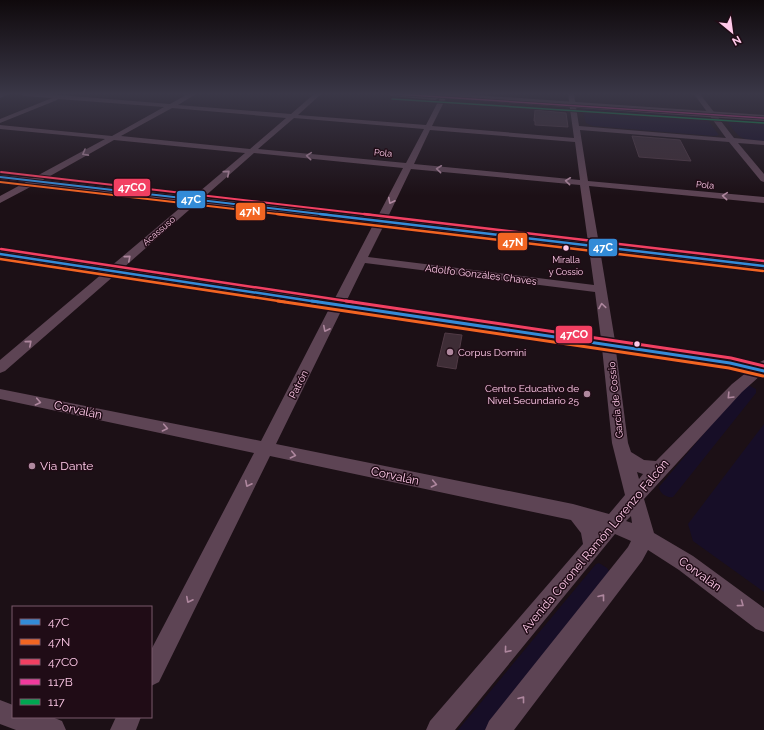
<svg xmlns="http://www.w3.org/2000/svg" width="764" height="730" font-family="Raleway,sans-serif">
<rect width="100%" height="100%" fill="#1c1016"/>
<g fill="#170e27">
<polygon points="586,108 701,116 706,118 719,135 714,136 593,126 586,123 582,109"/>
<path d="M730,119L764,121V141C739,139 741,140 726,120Z"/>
<path d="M748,385L756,389V393L673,497C667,498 660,494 659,487L743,387Z"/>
<polygon points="764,424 764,592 693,541 688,524"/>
<polygon points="599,563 607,568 610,572 487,730 458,730 596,564"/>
</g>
<g fill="#3e2d36" stroke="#503a45">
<polygon points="535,110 566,113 568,127 535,125 535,121 534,121"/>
<polygon points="632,136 680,140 691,161 639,157"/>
<polygon points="445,333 462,335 456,369 437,366"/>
</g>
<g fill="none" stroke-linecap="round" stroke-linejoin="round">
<g fill="#5d4454" fill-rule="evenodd">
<polygon points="0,94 8,94 0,98"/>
<path d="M21,94H47L170,104L188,94H196L178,105L291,114L314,94H321L298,115L426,125L442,94H448L432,126L574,138L568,94H574L579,126L726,138L694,94H700L734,138L764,141V145L738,143L764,174V182L761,181L729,142L580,130L588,181L764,197V203L589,186L599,244L764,263V269L600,250L615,341L730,358L756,364L764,360V376L761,375L742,392L644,499L654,533L693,556L764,608V632L756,629L679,570L648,550L642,561L514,730H485L489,721L628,547L631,541L615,534L455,730H426L430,721L583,544L581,533L571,520L270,456L159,682L151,686V650L254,453L0,399V389L261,441L330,307L115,275L5,371L0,373V360L103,273L0,257V251L110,267L187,202L36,184L0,203V196L26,182L0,179V175L33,178L105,139L0,129V125L112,136L164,107L58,99L57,100L0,123V119L52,98L24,96ZM172,108L286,118L250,149L121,136ZM294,118L424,129L406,163L258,149ZM430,130L575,142L580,180L414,164ZM114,140L245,153L193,197L43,180ZM254,153L403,168L377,218L203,198ZM411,169L580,185L588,242L387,219ZM197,203L374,223L334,300L122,269ZM384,225L589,249L594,285L368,257ZM365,263L595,292L601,339L346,302ZM342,309L602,348L612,443L625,495L609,514L573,504L276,444ZM616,351L730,368L747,372L732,384L656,461L644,460L631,452L628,443ZM637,472L643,474L639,479ZM631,516L632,523L626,521Z"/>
<polygon points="0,700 13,705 13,717 52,717 62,721 66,730 16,730 0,724"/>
<polygon points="116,717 141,717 136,730 110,730"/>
</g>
<polygon fill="#634759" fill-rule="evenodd" points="388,94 461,94 764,115 764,121 439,98 435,100 392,96"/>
<g stroke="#200c16" stroke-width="4">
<polyline id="bus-1-far2" points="0,177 329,215"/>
</g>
<g stroke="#200c16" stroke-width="5">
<g id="bus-1-far1">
<polyline points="320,214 764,266"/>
<polyline points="0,254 318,302"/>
</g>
</g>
<g stroke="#200c16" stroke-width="6">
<polyline id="bus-1" points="312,301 730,363 764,371"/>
</g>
<g stroke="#200c16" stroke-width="4">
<polyline id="bus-2-far2" points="0,182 286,215"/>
</g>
<g stroke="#200c16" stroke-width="5">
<g id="bus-2-far1">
<polyline points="277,214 763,271"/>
<polyline points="0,259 285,302"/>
</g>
</g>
<g stroke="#200c16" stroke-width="6">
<polyline id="bus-2" points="278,301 729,368 763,376"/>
</g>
<g stroke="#200c16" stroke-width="4">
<polyline id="bus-3-far2" points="1,172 372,215"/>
</g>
<g stroke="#200c16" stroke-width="5">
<g id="bus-3-far1">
<polyline points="364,214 764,261"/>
<polyline points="1,249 353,302"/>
</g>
</g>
<g stroke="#200c16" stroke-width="6">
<polyline id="bus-3" points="346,301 731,358 764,366"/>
</g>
<g stroke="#200c16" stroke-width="3">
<polyline id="bus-4" points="394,94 764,118"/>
</g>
<g stroke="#200c16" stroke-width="3">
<polyline id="bus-5" points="392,99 764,123"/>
</g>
<use href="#bus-1-far2" stroke="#338bd7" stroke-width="2"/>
<use href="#bus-1-far1" stroke="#338bd7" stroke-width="2.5"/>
<use href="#bus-1" stroke="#338bd7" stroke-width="3"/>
<use href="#bus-2-far2" stroke="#f26522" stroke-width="2"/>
<use href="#bus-2-far1" stroke="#f26522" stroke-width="2.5"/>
<use href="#bus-2" stroke="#f26522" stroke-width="3"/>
<use href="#bus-3-far2" stroke="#f24062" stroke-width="2"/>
<use href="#bus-3-far1" stroke="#f24062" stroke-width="2.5"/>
<use href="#bus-3" stroke="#f24062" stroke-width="3"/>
<use href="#bus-4" stroke="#f13a9d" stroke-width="1.5"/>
<use href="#bus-5" stroke="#00a651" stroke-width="1.5"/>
</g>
<defs><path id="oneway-chevron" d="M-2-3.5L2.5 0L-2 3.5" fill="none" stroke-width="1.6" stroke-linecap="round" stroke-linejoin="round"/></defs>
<g stroke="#ae879e">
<use href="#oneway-chevron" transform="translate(85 153) rotate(151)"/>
<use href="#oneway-chevron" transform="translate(309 156) rotate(-175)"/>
<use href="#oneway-chevron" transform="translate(439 169) rotate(-174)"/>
<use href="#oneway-chevron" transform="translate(227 173) rotate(-40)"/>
<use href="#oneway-chevron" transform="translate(568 181) rotate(-174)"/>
<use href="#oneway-chevron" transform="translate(725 196) rotate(-175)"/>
<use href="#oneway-chevron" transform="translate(391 201) rotate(117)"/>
<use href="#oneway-chevron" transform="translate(128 258) rotate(-41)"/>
<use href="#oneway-chevron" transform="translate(602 306) rotate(-99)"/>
<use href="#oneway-chevron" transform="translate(326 329) rotate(117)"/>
<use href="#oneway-chevron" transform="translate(29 343) rotate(-41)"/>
<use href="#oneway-chevron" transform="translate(730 396) rotate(134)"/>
<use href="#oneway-chevron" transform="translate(38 402) rotate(12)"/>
<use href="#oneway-chevron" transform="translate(165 428) rotate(12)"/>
<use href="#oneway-chevron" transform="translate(293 455) rotate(12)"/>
<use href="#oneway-chevron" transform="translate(248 484) rotate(117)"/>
<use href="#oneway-chevron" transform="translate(434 484) rotate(12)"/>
<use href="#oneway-chevron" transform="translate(602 597) rotate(-52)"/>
<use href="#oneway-chevron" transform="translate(189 600) rotate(117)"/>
<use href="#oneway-chevron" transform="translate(741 604) rotate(36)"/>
<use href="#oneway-chevron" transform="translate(507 650) rotate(130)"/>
<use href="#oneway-chevron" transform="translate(522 699) rotate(-52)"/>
</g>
<linearGradient id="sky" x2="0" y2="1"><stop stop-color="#0f090c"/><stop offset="0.48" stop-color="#3a3747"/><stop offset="1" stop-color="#3a3747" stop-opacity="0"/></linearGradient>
<rect width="764" height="196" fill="url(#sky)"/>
<g fill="#ffcae9" stroke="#200c16" stroke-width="1.5">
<circle cx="566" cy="248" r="3.5"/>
<circle cx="637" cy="344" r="3.5"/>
</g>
<g fill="#b0899f" stroke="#200c16" stroke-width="1.5">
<circle cx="450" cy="352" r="4"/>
<circle cx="587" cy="394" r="4"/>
<circle cx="32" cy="466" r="4"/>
</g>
<g text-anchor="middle" stroke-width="3" stroke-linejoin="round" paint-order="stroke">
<g font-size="9" fill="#ffcae9" stroke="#200c16">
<text transform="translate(383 153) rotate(5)" y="3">Pola</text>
<text transform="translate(705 185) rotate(5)" y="3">Pola</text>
<text transform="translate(159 231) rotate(-41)" y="3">Acassuso</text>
</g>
<g font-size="9" fill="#ffcae9" stroke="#200c16">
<text x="566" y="263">Miralla<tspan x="566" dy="12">y Cossio</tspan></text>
</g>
<g font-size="10" fill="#ffcae9" stroke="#200c16">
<text transform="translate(481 274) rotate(7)" y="4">Adolfo Gonzáles Chaves</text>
<text transform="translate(298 384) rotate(-63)" y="4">Patrón</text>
<text transform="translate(615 400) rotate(-96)" y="4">García de Cossio</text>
</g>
<g font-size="10" fill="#ffcae9" stroke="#200c16" text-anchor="start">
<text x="458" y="356">Corpus Domini</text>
<text x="579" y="392" text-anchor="end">Centro Educativo de<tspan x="579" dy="12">Nivel Secundario 25</tspan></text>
</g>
<g font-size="12" fill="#ffcae9" stroke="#200c16">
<text transform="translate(78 410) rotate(12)" y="4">Corvalán</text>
<text transform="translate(395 476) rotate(12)" y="4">Corvalán</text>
<text transform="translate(595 546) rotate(-50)" y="4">Avenida Coronel Ramón Lorenzo Falcón</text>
<text transform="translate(700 574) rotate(36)" y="4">Corvalán</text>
</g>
<g font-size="12" fill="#ffcae9" stroke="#200c16" text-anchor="start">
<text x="40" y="470">Via Dante</text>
</g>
</g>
<g stroke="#200c16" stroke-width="1.5">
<rect x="113" y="178" width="38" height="19" rx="4" fill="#f24062"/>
<rect x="176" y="190" width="30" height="19" rx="4" fill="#338bd7"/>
<rect x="235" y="202" width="31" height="19" rx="4" fill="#f26522"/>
<rect x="497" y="232" width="31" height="19" rx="4" fill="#f26522"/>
<rect x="588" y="238" width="30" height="19" rx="4" fill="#338bd7"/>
<rect x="555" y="325" width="38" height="19" rx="4" fill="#f24062"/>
</g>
<g font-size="11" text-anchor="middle" font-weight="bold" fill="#fff">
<text x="132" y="191">47CO</text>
<text x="191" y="203">47C</text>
<text x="250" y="215">47N</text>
<text x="513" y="246">47N</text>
<text x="603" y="251">47C</text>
<text x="574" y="338">47CO</text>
</g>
<rect x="12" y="606" width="140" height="112" fill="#200c16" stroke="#79586a"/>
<rect x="20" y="619" width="20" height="6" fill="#338bd7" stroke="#79586a"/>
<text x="48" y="626" font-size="12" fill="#ffcae9">47C</text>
<rect x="20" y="639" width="20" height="6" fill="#f26522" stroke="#79586a"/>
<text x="48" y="646" font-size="12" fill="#ffcae9">47N</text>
<rect x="20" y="659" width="20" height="6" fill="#f24062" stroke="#79586a"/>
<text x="48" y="666" font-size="12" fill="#ffcae9">47CO</text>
<rect x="20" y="679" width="20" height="6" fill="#f13a9d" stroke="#79586a"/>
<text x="48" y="686" font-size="12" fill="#ffcae9">117B</text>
<rect x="20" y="699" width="20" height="6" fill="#00a651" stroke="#79586a"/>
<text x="48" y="706" font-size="12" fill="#ffcae9">117</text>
<g transform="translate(732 32) rotate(151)" stroke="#200c16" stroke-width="3" paint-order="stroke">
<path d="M0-3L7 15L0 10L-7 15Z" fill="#ffcae9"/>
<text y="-6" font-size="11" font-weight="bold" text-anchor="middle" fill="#ffcae9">N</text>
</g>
</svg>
